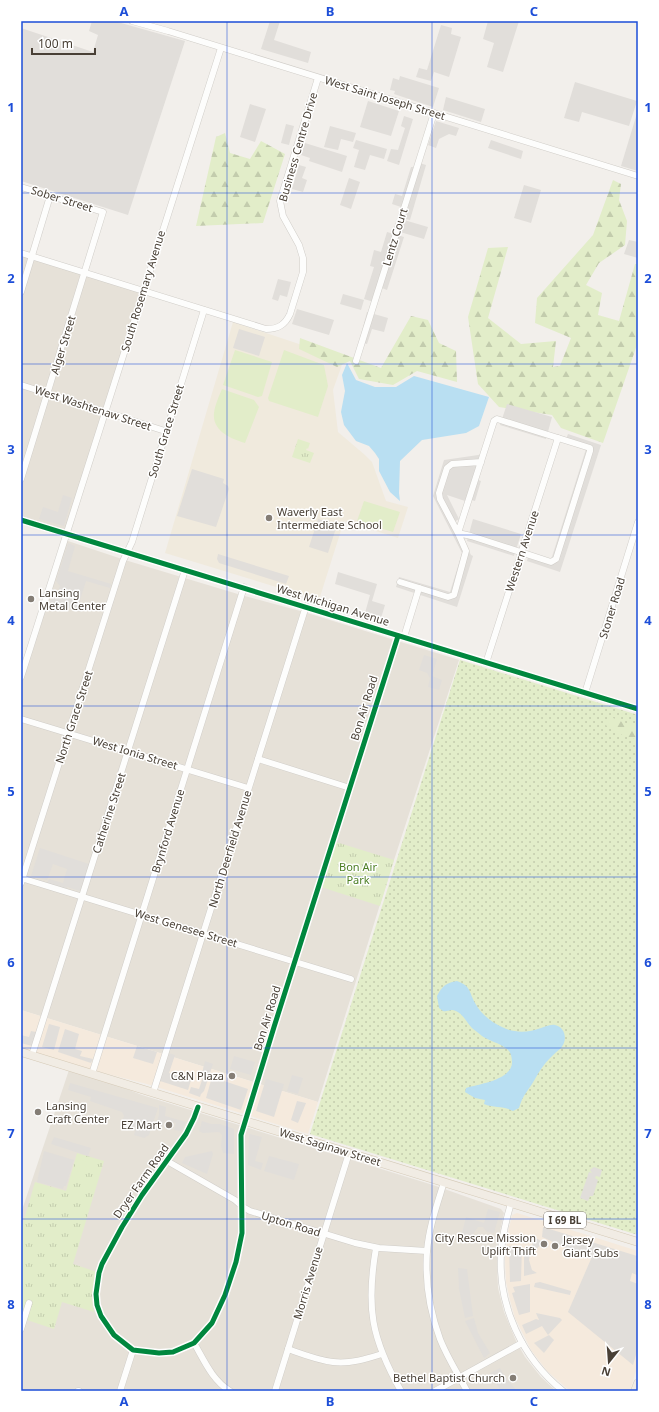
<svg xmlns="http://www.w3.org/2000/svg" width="659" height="1412" font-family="'Noto Sans',sans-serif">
<defs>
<pattern id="grass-dots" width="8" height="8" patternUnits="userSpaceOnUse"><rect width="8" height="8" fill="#e2edc9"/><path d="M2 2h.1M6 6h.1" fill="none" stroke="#c3ccad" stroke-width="1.8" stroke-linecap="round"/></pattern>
<pattern id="forest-firs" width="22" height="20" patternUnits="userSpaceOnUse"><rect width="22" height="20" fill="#e2edc9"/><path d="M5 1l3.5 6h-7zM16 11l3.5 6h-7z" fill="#c3ccad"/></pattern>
<pattern id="park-tufts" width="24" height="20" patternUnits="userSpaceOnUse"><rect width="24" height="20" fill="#e2edc9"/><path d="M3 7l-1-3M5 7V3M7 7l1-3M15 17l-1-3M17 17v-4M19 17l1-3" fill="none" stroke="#c3ccad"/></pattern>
</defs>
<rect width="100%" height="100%" fill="#f2efeb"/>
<g fill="#e6e1d8">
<polygon points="21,253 143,291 66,530 21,516"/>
<polygon points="65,540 125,560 241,595 304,612 459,660 394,860 318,1102 21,1010 21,676"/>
<polygon points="70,1067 142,1095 433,1185 501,1209 504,1213 498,1240 497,1264 498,1288 504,1312 516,1341 525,1357 541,1377 556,1391 21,1391 21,1213"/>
</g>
<g fill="#f5eadd">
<polygon points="21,1010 318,1102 308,1134 147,1084 21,1052"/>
<polygon points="517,1213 638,1251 638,1364 630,1391 570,1391 547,1371 531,1350 515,1318 510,1300 506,1282 505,1260 508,1232 512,1215"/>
</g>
<polygon fill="#f0eadd" points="233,322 344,359 333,390 338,432 365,455 372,462 386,501 408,507 398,538 344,521 319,600 165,553"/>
<polygon fill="url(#grass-dots)" points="460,660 638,715 638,1235 310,1134"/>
<g fill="url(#forest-firs)">
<polygon points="225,133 230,153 250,159 261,141 285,154 263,223 196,226 216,137"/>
<polygon points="613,180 621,184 619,200 627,221 625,245 599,263 586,285 602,293 598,315 619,321 635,264 638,264 638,342 603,443 561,428 552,415 499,407 478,384 468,317 488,248 508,247 488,318 521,344 556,341 553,367 560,366 571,338 535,323 537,298 593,235"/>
<polygon points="411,316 428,320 439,343 456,351 457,382 417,371 393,385 359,379 350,361 337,367 299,349 300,338 381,368"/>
<polygon points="613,718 638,728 638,740 624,736 604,724"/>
</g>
<g fill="url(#park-tufts)">
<polygon points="298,439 310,443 308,449 307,448 306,450 314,453 310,463 292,457"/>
<polygon points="336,842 394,860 380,906 321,887"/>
<path d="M77,1153L104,1161L73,1264L97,1272C94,1285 90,1299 94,1312L62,1302L54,1329L21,1318V1230L35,1182L66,1191Z"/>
</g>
<g fill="#e2edc9">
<polygon points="235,350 272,362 262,396 258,397 223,385"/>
<polygon points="284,350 324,365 328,386 318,417 269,401 268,398"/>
<path d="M222,389L254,400L259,407L245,443C231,439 212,431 214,413C215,405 219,396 222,389Z"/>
<polygon points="364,501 400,512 393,532 357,521"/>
<polygon points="77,1159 87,1162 84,1173 74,1170"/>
</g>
<g fill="#e1deda">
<polygon points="92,21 114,21 185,41 128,215 21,181 21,28 93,52 98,35 89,31"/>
<polygon points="270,21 280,21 274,40 311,52 308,63 261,49"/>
<polygon points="488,21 519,21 503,72 487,67 494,43 483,39"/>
<polygon points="441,25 452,28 451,34 461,37 449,77 434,72 431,81 416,77 419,68 427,70"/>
<polygon points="400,76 439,88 433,107 394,94 395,91 390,90 393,78 399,80"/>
<polygon points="575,82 637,101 629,126 582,112 579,122 564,118"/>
<polygon points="446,97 485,109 481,122 443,110"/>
<polygon points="368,101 399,111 391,136 360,127"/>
<polygon points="250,104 266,109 255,142 240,137"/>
<polygon points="638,110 638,171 621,166"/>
<polygon points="404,116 413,119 399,165 387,161 391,149 398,150 405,128 401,126"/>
<polygon points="436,121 459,128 456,136 449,134 439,139 436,148 428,145"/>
<polygon points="286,124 294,126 289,145 281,143"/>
<polygon points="330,126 356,133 353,142 341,139 338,150 324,147"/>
<polygon points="356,140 387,149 384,159 370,155 365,170 354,167 359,150 353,148"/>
<polygon points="491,140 523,151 521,159 488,148"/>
<polygon points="305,143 347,156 342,172 309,161 310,158 301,155"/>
<polygon points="416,162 426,165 410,220 399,217 401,207 392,204 395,194 402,196 411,167 414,167"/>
<polygon points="299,165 306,167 302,178 307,180 303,192 292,189"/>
<polygon points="349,178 360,182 351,209 340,205"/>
<polygon points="524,185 541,190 531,223 514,218"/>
<polygon points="404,220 428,227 424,239 400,232"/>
<polygon points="387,232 404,237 387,290 382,288 377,303 364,299 374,267 370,266 374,250 381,252"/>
<polygon points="629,240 638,242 638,258 624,254"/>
<polygon points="278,279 291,282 287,297 280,295 278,301 272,299"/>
<polygon points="343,294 364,300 361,310 340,304"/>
<polygon points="297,309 334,320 329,335 292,324"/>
<polygon points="367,312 388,318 384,332 372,329 367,344 359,342"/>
<polygon points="239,329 265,337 259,356 233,348"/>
<polygon points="507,404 552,417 546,439 500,425"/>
<polygon points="568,434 601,445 560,572 527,561 529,553 551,560 586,449 565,442"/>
<polygon points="485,454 478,480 481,481 475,501 471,500 471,503 447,495 459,519 454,522 471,555 473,556 457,607 396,587 399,577 450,592 462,553 433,496 444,460"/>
<polygon points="192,469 224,479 223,483 228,486 229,489 216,527 177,516"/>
<polygon points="63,495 72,498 64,526 39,519 43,507 58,512"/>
<polygon points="318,519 337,525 328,553 309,547"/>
<polygon points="473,519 521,534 514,556 467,541"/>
<polygon points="68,543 75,546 68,571 111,584 110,588 86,581 79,603 84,604 81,612 50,602 53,589 58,591 60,586 56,581"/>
<polygon points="218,554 289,576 286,584 219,563 217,559"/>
<polygon points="338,572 377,584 372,601 385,605 381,618 365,613 370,595 335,584"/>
<polygon points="424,655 437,659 432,676 442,680 439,690 428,687 430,678 427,673 419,670"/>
<polygon points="40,848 89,864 80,891 67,887 66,889 47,883 49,879 63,883 67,869 53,864 47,880 31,876"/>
<polygon points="49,1024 60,1027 54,1050 42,1047"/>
<polygon points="65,1029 79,1034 75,1049 82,1051 80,1056 93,1059 91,1063 58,1052"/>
<polygon points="31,1031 36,1032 32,1046 21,1043 21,1035 29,1037"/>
<polygon points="137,1046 157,1052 153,1064 133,1058"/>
<polygon points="168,1053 175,1055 169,1073 191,1080 188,1090 160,1081"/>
<polygon points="234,1056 255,1062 251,1075 230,1069"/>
<polygon points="205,1061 213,1064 204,1091 201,1094 200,1097 189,1093 191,1087 199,1089 204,1074 202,1073"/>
<polygon points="292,1075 303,1078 298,1094 287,1091"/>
<polygon points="212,1077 248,1089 241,1110 206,1098"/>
<polygon points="266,1079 284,1084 274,1117 256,1111"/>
<polygon points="70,1083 158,1108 149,1135 144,1138 134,1135 136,1128 125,1123 122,1121 124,1116 122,1112 90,1101 91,1097 68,1090"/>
<polygon points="297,1101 306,1103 298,1123 291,1120"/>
<polygon points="159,1105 166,1107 165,1116 186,1122 181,1131 174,1130 176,1123 165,1120 162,1128 155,1128 159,1115"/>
<polygon points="202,1121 211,1124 220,1124 234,1129 234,1154 223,1153 221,1146 222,1135 219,1132 203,1133 199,1131"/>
<polygon points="249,1134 262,1137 255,1161 263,1163 261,1170 248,1165"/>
<polygon points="54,1137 91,1148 88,1156 51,1144"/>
<polygon points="44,1151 74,1160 66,1186 64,1186 63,1189 37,1182"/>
<polygon points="212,1151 213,1154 207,1174 182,1163 185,1157"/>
<polygon points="269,1156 299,1164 294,1180 264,1171"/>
<polygon points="594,1167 602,1170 600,1177 596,1176 595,1178 598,1180 593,1196 590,1196 588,1201 580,1198 589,1172 592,1173 590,1170"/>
<polygon points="488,1209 500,1212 494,1233 487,1232 483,1227 478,1227 470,1238 470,1242 460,1241 466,1217 484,1223"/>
<polygon points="543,1227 637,1256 636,1261 638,1262 638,1272 637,1275 632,1273 630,1281 638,1284 638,1348 633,1365 568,1312 591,1259 542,1237"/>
<polygon points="534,1237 543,1242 534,1252 531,1250 529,1260 532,1270 537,1273 524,1276 524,1249 531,1250"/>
<polygon points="509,1246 522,1247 521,1281 510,1282"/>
<polygon points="458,1268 467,1269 473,1316 465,1318 459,1289"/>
<polygon points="540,1282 571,1291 570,1295 534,1287 535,1283"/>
<polygon points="530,1284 530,1312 519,1315 512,1293 515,1292 513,1287"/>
<polygon points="536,1313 560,1318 562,1320 548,1335 542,1326 526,1334 522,1325 536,1319 539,1320"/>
<polygon points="474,1318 478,1333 490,1353 484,1358 465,1321"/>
<polygon points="549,1335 554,1340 544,1353 534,1343"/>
<polygon points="500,1368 507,1379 517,1391 501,1391 490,1373"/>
</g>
<g fill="#b9dff2">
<polygon points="347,363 356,380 375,387 396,387 414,376 489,397 479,426 466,433 422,440 400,461 399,493 400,501 390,492 379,471 379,459 375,453 369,446 356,441 344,425 341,412 345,391 342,375"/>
<path d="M457,981C471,986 469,992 475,1003C481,1014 491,1022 502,1027C513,1033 528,1033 541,1028C545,1027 550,1024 555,1025C566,1027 568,1042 560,1049C548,1059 543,1065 535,1079C529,1090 523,1094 519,1108L513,1111C504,1106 494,1108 484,1104L485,1100L475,1098L465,1092L466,1088C480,1084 511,1080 512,1063C512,1058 511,1052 507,1049C500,1043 489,1041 482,1036C479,1033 475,1031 472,1028C466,1022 462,1011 452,1010C449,1010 446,1012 443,1011L439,1008L437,996C442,986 446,983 457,981Z"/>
</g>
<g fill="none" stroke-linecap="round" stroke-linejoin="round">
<g stroke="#d0cdc8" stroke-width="7">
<g id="minor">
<polyline points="132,21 168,31 638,176"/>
<polyline points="21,187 103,212 21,479"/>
<path d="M21,253L266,329C278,329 285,325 290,314L303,272V258L299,245L283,216L280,201L318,78"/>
<polyline points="21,292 50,196"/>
<polyline points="356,361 434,113"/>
<polyline points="21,385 165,431"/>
<polyline points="21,520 638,709"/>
<polyline points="400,582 448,597 454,595 466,551 458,533 494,421 497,419 590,448 590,451 556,559 551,562 471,536 458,533 440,499 439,493 447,468 452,464 481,462"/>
<polyline points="404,637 419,588"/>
<polyline points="486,663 558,438"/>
<polyline points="21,677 221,48"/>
<polyline points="585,693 638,522"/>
<polyline points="21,719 248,788"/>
<polyline points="258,759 350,788"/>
<polyline points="21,878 351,979"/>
<polyline points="21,883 123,561 132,542 204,310"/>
<polyline points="32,1055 185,570"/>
<polyline points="92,1074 244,587"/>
<polyline points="153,1093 306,606"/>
<polyline points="198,1107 194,1118 186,1134 142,1195 122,1227 102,1264 99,1273 96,1294 97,1305 101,1316 114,1335 133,1350 159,1353 173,1352 194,1343 212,1323 225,1295 236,1262 242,1233 241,1135 274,1027 398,636"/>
<polyline points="167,1161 235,1200 243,1207 250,1211 355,1243 379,1248 427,1251"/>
<path d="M444,1182C437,1205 429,1227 427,1251C425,1280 430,1312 440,1339C447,1357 458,1374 467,1391"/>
<path d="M511,1203C506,1220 502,1237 501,1254C498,1306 522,1358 563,1391"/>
<path d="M376,1248C366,1307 371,1338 401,1391"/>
<polyline points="21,1329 29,1303"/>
<path d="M194,1343C204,1360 212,1380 230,1391"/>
<path d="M288,1349C302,1354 317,1360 333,1362C350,1364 366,1359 382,1354"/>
<polyline points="78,1391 79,1391"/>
<polyline points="120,1391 133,1350"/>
<polyline points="275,1391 349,1153"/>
<polyline points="435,1391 522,1343"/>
</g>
</g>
<g stroke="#d5cab7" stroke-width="9">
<g id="major">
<polyline points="21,1052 638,1242"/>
<polyline points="635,1391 638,1383"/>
</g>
</g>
<use href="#minor" stroke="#fdfdfc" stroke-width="6"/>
<use href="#major" stroke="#f1ece4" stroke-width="8"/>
<g stroke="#fff" stroke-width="8">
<g id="cycleway">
<polyline points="21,520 638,709"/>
<polyline points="198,1107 194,1118 186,1134 142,1195 122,1227 102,1264 99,1273 96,1294 97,1305 101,1316 114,1335 133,1350 159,1353 173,1352 194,1343 212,1323 225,1295 236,1262 242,1233 241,1135 274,1027 398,636"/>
</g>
</g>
<use href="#cycleway" stroke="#00873e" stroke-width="5"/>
</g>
<path fill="none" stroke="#1d4ed8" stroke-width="1" stroke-opacity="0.55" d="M227,21V1391M432,21V1391M21,193H638M21,364H638M21,535H638M21,706H638M21,877H638M21,1048H638M21,1219H638"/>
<g fill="#847d75" stroke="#fff" stroke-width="1.5">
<circle cx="269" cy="518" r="4"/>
<circle cx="31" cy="599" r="4"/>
<circle cx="232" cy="1076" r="4"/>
<circle cx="38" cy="1112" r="4"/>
<circle cx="169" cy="1125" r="4"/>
<circle cx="544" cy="1244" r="4"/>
<circle cx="555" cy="1246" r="4"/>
<circle cx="513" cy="1378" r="4"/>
</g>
<g text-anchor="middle" stroke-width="3" stroke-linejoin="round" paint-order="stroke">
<rect fill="#fff" stroke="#807972" stroke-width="1" x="544" y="1212" width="42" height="16" rx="3"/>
<g font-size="10" font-weight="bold" fill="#494036">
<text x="565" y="1224">I 69 BL</text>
</g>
<g font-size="11" fill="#494036" stroke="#fff">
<text transform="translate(385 98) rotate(17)" y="4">West Saint Joseph Street</text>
<text transform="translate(298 147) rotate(-74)" y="4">Business Centre Drive</text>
<text transform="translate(62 199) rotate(17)" y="4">Sober Street</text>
<text transform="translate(395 237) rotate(-73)" y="4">Lentz Court</text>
<text transform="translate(143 291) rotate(-73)" y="4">South Rosemary Avenue</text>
<text transform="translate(63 345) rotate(-73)" y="4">Alger Street</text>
<text transform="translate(93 408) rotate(18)" y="4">West Washtenaw Street</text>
<text transform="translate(166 431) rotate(-73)" y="4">South Grace Street</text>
<text transform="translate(522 551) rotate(-72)" y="4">Western Avenue</text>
<text transform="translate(333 605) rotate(17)" y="4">West Michigan Avenue</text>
<text transform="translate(612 608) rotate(-73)" y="4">Stoner Road</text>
<text transform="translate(364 708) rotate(-73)" y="4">Bon Air Road</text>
<text transform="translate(74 717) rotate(-72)" y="4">North Grace Street</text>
<text transform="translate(135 753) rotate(17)" y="4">West Ionia Street</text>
<text transform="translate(109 813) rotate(-72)" y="4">Catherine Street</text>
<text transform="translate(168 831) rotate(-73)" y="4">Brynford Avenue</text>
<text transform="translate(230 849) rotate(-73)" y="4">North Deerfield Avenue</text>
<text transform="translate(186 928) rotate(17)" y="4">West Genesee Street</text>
<text transform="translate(267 1018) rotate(-73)" y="4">Bon Air Road</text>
<text transform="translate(330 1147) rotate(17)" y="4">West Saginaw Street</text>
<text transform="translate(141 1181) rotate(-55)" y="4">Dryer Farm Road</text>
<text transform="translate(291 1224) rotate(17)" y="4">Upton Road</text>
<text transform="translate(308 1283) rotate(-73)" y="4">Morris Avenue</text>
</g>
<g font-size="11" fill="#494036" stroke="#fff" text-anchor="start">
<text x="277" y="516">Waverly East<tspan x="277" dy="13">Intermediate School</tspan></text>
<text x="39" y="597">Lansing<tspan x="39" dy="13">Metal Center</tspan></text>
<text x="224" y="1080" text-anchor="end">C&amp;N Plaza</text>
<text x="46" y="1110">Lansing<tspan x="46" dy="13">Craft Center</tspan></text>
<text x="161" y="1129" text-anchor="end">EZ Mart</text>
<text x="536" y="1242" text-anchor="end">City Rescue Mission<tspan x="536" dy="13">Uplift Thift</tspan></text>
<text x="563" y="1244">Jersey<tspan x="563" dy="13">Giant Subs</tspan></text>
<text x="505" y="1382" text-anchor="end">Bethel Baptist Church</text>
</g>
<g font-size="11" fill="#4c7f24" stroke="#fff">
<text x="358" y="871">Bon Air<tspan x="358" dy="13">Park</tspan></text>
</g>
</g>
<rect width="659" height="1412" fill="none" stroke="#ffffff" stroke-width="44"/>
<g transform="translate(609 1362) rotate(197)" stroke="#ffffff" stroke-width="3" paint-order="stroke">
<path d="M0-3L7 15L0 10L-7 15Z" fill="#494036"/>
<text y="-6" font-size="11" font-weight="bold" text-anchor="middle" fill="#494036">N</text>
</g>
<path d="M32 48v6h63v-6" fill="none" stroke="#494036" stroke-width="2"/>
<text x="38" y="48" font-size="12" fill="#494036" stroke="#ffffff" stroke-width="3" paint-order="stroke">100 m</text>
<rect x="22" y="22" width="615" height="1368" fill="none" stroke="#1d4ed8" stroke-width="1.5"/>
<g font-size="13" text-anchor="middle" font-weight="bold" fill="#1d4ed8">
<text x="124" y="16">A</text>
<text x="330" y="16">B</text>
<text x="534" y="16">C</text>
<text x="11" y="112">1</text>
<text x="648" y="112">1</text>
<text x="11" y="283">2</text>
<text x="648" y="283">2</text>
<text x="11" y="454">3</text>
<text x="648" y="454">3</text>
<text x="11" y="625">4</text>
<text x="648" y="625">4</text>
<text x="11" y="796">5</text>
<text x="648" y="796">5</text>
<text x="11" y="967">6</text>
<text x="648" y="967">6</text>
<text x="11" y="1138">7</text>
<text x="648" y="1138">7</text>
<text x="11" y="1309">8</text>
<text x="648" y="1309">8</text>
<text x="124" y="1406">A</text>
<text x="330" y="1406">B</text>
<text x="534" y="1406">C</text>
</g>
</svg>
